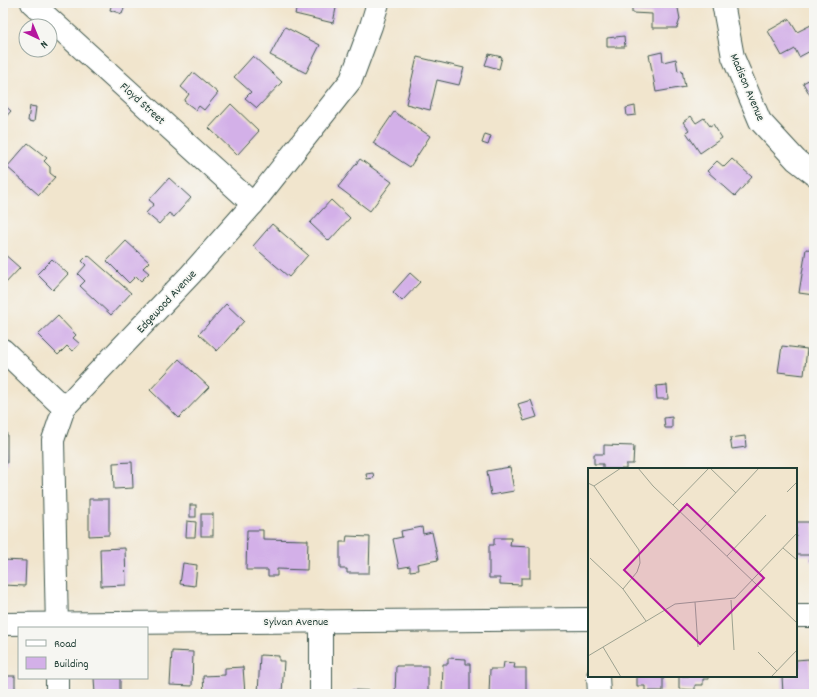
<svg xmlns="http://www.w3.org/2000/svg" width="817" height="697" font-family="Dekko,sans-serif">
<rect width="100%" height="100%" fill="#f6f6f2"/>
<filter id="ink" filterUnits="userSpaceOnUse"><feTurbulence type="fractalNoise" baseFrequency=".025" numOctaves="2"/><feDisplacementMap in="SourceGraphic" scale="8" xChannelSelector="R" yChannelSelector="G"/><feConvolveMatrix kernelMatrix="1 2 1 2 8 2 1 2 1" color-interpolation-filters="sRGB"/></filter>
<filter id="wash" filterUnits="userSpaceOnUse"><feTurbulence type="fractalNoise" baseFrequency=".012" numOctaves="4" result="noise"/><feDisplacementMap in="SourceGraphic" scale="16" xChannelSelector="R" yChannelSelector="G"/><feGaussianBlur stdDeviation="0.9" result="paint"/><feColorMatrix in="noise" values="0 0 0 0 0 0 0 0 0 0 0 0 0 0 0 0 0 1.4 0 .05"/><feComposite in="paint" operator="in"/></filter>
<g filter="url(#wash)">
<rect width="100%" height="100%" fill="#f1e5cd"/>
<g id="blocks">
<g fill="#d3b0e8">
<polygon points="112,3 126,3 122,14 110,10"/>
<polygon points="298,3 337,3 333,23 295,14"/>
<polygon points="632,3 677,3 680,19 677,28 652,28 652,14 632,13"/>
<polygon points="789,19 797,32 811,25 814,31 814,49 799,57 795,49 782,56 768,31"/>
<polygon points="285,27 320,45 306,73 270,55"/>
<polygon points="624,36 625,47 607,47 607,38"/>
<polygon points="662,52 663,62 676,59 678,71 682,70 685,87 656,92 649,55"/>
<polygon points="489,54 502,57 499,69 485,65"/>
<polygon points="253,56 282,82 257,108 245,98 251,92 234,77"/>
<polygon points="417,57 464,68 459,85 437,80 430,110 406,104"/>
<polygon points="193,72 218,93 204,110 199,106 196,110 184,101 189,94 181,87"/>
<polygon points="814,77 814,98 812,94 810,95 803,83"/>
<polygon points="3,104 11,111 3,120"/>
<polygon points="231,104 259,131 237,155 209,128"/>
<polygon points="30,106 36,107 34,122 28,121"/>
<polygon points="635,106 636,115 627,116 626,108"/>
<polygon points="394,112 430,136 410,167 373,143"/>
<polygon points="691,116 696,123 704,118 710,126 713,124 722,138 700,153 686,132 689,130 683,122"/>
<polygon points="485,134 491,136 488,145 482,143"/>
<polygon points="28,143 47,158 44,161 50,167 50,173 55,177 39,195 7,167"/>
<polygon points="360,159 392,182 370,211 338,187"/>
<polygon points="732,159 752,177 735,196 707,171 717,161 724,167"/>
<polygon points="169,178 191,198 174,217 169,213 159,224 146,213 154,204 149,200"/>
<polygon points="331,200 350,218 329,241 310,223"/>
<polygon points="272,224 308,255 289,277 253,246"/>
<polygon points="126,241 149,262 143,268 149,273 141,281 136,276 129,283 107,261"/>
<polygon points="806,249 814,250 814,295 799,293"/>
<polygon points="3,253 20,268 3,286"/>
<polygon points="88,255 131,293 111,315 80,286 85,281 78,274 86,265 82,261"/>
<polygon points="52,259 68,274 53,290 37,274"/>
<polygon points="410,273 420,282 402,301 393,292"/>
<polygon points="226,304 244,321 217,351 199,334"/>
<polygon points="58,316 76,335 73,338 80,344 72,351 67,346 58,355 38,335"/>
<polygon points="782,346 807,349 804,375 778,372"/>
<polygon points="179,359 209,387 179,418 150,390"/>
<polygon points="667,385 668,399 657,399 656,386"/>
<polygon points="531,400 537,417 524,421 518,404"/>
<polygon points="672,417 672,428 665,428 664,418"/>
<rect x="3" y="434" width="4" height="29"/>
<polygon points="745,436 746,447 732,449 730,438"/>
<polygon points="604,445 634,446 633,464 626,464 626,469 603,469 603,464 594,464 594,454 604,454"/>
<polygon points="132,462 133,488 114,489 113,463"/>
<polygon points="510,467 514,491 491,495 487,471"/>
<polygon points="373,473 374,478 367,479 366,474"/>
<polygon points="89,499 109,499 109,535 89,536"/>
<rect x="190" y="505" width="6" height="12"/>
<rect x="201" y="514" width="12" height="22"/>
<polygon points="187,521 196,522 195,537 186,537"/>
<polygon points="796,522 814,522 814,561 810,561 810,555 796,555"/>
<polygon points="422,527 423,534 432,532 438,560 417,564 418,570 410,571 410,566 399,568 393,539 402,537 401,531"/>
<polygon points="247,530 263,530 263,539 308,540 307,570 277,569 277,576 268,576 268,570 246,570"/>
<polygon points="347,536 370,537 369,573 347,573 347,569 340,569 340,542 346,542"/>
<polygon points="494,538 511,538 510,546 530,547 530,578 521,578 521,585 500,584 500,578 489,578 489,545 494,545"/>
<polygon points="125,548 126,585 101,586 100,549"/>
<polygon points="3,560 26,561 25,586 3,585"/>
<polygon points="183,563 197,565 195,586 180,584"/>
<polygon points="172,651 193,652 192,686 170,685"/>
<polygon points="260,655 279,656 279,661 284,661 282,694 258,694"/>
<polygon points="448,658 466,659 466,664 470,664 470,694 442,694 443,664 448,664"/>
<polygon points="809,659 812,694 783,694 782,676 796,676 796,660"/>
<polygon points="504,662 515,663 514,668 526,668 526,694 489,694 490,669 503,669"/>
<polygon points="396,666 428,666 428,694 395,694"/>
<polygon points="243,667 245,694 204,694 203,676 225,675 225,668"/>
<rect x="3" y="676" width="12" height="18"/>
<polygon points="637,676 663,676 663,691 645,691 645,686 637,686"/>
<polygon points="679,676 709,676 709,679 703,679 703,685 695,685 695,690 679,689"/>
<polygon points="94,678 120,678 120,694 95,694"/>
<polygon points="352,690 381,691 380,694 352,694"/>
</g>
</g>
</g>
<g filter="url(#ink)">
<use href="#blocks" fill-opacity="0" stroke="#3e564b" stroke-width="1"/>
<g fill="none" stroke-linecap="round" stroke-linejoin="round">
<g stroke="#3e564b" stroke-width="24">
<g id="minor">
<polyline points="32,3 253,204"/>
<polyline points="723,3 733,57 760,121 796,160 814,174"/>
<polyline points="3,350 64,408"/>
<polyline points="796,616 814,616"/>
<polyline points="321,621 321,694"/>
<polyline points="3,624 589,619"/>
<polyline points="57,628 53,440 64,408 191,274 253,204 351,80 371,26 378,3"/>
<polyline points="598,676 599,694"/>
<polyline points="57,694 57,678"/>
</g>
</g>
<use href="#minor" stroke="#fff" stroke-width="22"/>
</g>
</g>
<g text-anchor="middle" stroke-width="3.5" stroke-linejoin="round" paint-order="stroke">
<g font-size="12" fill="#1f3d34" stroke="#f6f6f2">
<text transform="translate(748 87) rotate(67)" y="4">Madison Avenue</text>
<text transform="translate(143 103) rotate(42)" y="4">Floyd Street</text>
<text transform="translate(166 301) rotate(-47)" y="4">Edgewood Avenue</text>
<text x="296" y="625">Sylvan Avenue</text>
</g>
</g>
<g transform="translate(588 468)">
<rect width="209" height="209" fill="#f1e5cd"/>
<path fill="none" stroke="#9da290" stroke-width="1" d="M50,0L65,18L209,155M122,0L148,25M0,15L6,18L33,0M6,18L51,82L52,95L49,104L35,121M199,24L209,14M85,37L121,0M112,63L171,0M195,80L209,92M139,88L178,47M2,90L35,121L58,153M143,132L146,182M107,134L110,179M15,179L33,209M170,184L189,203M0,188L87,136L147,130L209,65M183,209L209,182"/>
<path fill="#b5179e" fill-opacity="0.15" stroke="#b5179e" stroke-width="2" d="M99,36L176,110L112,176L36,102Z"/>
<rect width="209" height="209" fill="none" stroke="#1f3d34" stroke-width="2"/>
</g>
<rect width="817" height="697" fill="none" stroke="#f6f6f2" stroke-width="16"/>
<rect x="18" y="627" width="130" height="52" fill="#f6f6f2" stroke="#a0aca6"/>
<rect x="26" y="640" width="20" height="6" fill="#ffffff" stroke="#a0aca6"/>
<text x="54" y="647" font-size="12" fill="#1f3d34">Road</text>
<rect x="26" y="657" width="20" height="12" fill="#d3b0e8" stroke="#a0aca6"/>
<text x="54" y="667" font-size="12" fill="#1f3d34">Building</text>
<g transform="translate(38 38) rotate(136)"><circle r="19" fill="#f6f6f2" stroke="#a0aca6"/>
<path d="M0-3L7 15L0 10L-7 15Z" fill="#b5179e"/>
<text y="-6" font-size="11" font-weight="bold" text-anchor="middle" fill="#1f3d34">N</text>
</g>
</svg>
